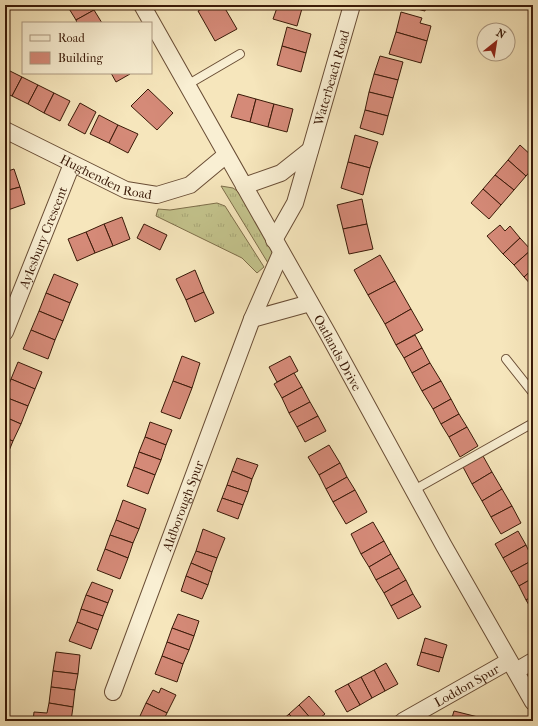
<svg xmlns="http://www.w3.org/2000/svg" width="538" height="726" font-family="'IM FELL French Canon',serif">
<defs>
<pattern id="grass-tufts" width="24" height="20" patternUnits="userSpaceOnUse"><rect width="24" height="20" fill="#c3c38c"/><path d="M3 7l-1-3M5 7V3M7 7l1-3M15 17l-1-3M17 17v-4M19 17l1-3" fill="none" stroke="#a8a777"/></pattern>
</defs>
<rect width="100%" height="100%" fill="#f6e6bc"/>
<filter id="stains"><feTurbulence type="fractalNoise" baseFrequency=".005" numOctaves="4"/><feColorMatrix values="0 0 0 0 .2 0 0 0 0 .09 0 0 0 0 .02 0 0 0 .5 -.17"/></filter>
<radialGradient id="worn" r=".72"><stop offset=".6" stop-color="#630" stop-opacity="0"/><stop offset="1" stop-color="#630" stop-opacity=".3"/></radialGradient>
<g fill="url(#grass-tufts)" stroke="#7e6e4a">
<polygon points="221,186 233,188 240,193 272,247 274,256 272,266 268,263"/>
<polygon points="217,203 225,206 264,267 257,273 242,258 156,216 158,209 170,210"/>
</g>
<g fill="#d58a78" stroke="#3a1a08">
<polygon points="73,5 92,5 94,10 76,20 68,7"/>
<polygon points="209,5 223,5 237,29 215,41 198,11"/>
<polygon points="278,5 303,5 297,26 273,19"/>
<polygon points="401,5 426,5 425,11"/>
<polygon points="94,10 102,23 77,23 76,20"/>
<polygon points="401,12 422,18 420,23 431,26 427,41 396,32"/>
<polygon points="287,27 311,34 306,53 282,46"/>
<polygon points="396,32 427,41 421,63 389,54"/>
<polygon points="282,46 306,53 301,72 277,65"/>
<polygon points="380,56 403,62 398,80 374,74"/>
<polygon points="6,69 22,77 12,96 5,93 5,71"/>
<polygon points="111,73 130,73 130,74 116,82"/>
<polygon points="374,74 398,80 393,98 369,92"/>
<polygon points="22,77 38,85 28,104 12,96"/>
<polygon points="38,85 54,93 44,113 28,104"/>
<polygon points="148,89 173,113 157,130 131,106"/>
<polygon points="369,92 393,98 388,116 365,110"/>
<polygon points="54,93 70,101 60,121 44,113"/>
<polygon points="238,94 256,99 250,122 231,117"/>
<polygon points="256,99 274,104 268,127 250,122"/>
<polygon points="80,103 96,112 85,134 68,125"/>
<polygon points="274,104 293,109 287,132 268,127"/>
<polygon points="365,110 388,116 383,135 360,128"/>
<polygon points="99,115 118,125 109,143 90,134"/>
<polygon points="118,125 138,134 128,153 109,143"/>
<polygon points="355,135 378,142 370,168 348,162"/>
<polygon points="520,145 533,157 533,168 526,176 508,160"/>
<polygon points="508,160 526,176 514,190 495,175"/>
<polygon points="348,162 370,168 363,195 341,188"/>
<polygon points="14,169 20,187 5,191 5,172"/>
<polygon points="495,175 514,190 501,205 483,189"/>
<polygon points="20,187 25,204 5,211 5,191"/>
<polygon points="483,189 501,205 489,219 471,203"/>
<polygon points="362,199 367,224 343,229 337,205"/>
<polygon points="122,217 130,239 113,246 104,224"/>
<polygon points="104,224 113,246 95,253 86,232"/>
<polygon points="144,224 167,235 160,250 137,238"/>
<polygon points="367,224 373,249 349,254 343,229"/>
<polygon points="500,225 505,231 510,226 520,238 503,254 487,236"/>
<polygon points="86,232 95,253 77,261 68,239"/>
<polygon points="520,238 531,250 514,265 503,254"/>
<polygon points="531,250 533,253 533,269 524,277 514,265"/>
<polygon points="380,255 395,281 368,295 354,270"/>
<polygon points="533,269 533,287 524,277"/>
<polygon points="195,270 204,292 186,300 176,279"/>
<polygon points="54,274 78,284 70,303 46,293"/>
<polygon points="395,281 411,309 385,324 368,295"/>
<polygon points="204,292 214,313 195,322 186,300"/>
<polygon points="46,293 70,303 63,321 39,311"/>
<polygon points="411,309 423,330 396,345 385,324"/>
<polygon points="39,311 63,321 55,340 31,330"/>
<polygon points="31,330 55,340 48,359 23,349"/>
<polygon points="415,335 422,348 404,358 396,345"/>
<polygon points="422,348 430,363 412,373 404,358"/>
<polygon points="182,356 200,363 192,388 173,381"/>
<polygon points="290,356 298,371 277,382 269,367"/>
<polygon points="18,362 42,372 35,389 11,379"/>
<polygon points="430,363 441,381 422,391 412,373"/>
<polygon points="294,373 302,387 282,398 274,384"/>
<polygon points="11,379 35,389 28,406 5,397 5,394"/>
<polygon points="173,381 192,388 180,419 161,412"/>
<polygon points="441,381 451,399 433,409 422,391"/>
<polygon points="302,387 310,402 289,413 282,398"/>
<polygon points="5,397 28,406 21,424 5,417"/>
<polygon points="451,399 459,414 441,424 433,409"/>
<polygon points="310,402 318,416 297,427 289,413"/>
<polygon points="459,414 467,427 449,437 441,424"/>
<polygon points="318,416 326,431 305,442 297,427"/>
<polygon points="5,417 21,424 13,441 5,438"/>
<polygon points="150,422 172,430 166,445 145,437"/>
<polygon points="467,427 478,446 460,457 449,437"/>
<polygon points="145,437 166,445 161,460 139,452"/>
<polygon points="5,438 13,441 6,458 5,458"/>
<polygon points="329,445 340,463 319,475 308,457"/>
<polygon points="139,452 161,460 155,475 134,467"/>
<polygon points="483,456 492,472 472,484 463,467"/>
<polygon points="237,458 258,465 252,479 232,471"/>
<polygon points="340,463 347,477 326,489 319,475"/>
<polygon points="134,467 155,475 148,494 127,486"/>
<polygon points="232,471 252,479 248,492 227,485"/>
<polygon points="492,472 502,489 482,501 472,484"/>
<polygon points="347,477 355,490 333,502 326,489"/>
<polygon points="227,485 248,492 243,505 222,498"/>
<polygon points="502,489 512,506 491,517 482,501"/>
<polygon points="355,490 367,512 346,524 333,502"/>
<polygon points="222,498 243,505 238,519 217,511"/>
<polygon points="123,500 146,509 139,529 116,520"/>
<polygon points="512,506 521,523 501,534 491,517"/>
<polygon points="116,520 139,529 133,543 110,535"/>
<polygon points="373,522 384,541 361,554 351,534"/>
<polygon points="203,529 225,538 217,558 196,551"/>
<polygon points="518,531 526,545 503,558 495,544"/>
<polygon points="110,535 133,543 128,558 105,549"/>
<polygon points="384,541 391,554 369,567 361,554"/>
<polygon points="526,545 533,560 511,572 503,558"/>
<polygon points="105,549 128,558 120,579 97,570"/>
<polygon points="196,551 217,558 212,572 191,563"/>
<polygon points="391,554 399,568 376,580 369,567"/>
<polygon points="533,560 533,578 519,586 511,572"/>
<polygon points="191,563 212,572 208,585 186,576"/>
<polygon points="399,568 406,580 384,593 376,580"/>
<polygon points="186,576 208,585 202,599 181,591"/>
<polygon points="533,578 533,596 526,600 519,586"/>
<polygon points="406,580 413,594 391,606 384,593"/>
<polygon points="92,582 113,590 108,603 86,595"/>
<polygon points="413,594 421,607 398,619 391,606"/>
<polygon points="86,595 108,603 103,616 81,609"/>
<polygon points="533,596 533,612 526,600"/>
<polygon points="81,609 103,616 98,630 77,622"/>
<polygon points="178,614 199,621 194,636 172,628"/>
<polygon points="77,622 98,630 91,649 69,641"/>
<polygon points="172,628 194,636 189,650 167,642"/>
<polygon points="425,638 447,645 443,658 421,652"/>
<polygon points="167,642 189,650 183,664 162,656"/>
<polygon points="56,652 80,655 78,674 53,671"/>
<polygon points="421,652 443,658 439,672 417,665"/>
<polygon points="162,656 183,664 177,682 155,674"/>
<polygon points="386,663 398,684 385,691 374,670"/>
<polygon points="374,670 385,691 372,698 361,677"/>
<polygon points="53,671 78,674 75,690 51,687"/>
<polygon points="361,677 372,698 360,705 348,684"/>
<polygon points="348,684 360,705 347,712 335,691"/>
<polygon points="51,687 75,690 73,707 49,703"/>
<polygon points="161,688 176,695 167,713 146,703 153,690 159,693"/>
<polygon points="309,696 325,714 316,721 313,721 299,705"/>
<polygon points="49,703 73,707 71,721 33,721 34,712 47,713"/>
<polygon points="146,703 167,713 163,721 150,721 140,716"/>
<polygon points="299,705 313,721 296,721 289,714"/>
<polygon points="454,711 478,717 477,721 451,721"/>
<polygon points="289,714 296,721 281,721"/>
</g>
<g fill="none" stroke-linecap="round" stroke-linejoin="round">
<g stroke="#694d35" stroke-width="10">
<g id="service">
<polyline points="187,85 240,54"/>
<polyline points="506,359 533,393"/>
<polyline points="414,490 533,423"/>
</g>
</g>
<g stroke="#694d35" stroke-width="18">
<g id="minor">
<path id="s1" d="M142,5L328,334L444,546L533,702"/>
<path id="s2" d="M5,130L126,190L157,195L190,185L226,155"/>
<polyline points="244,186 281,173 310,150"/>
<path id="s3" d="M274,240L295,203L352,5"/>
<polyline points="252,319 310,303"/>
<path id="s4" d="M5,332L72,164"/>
<polyline points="516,671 533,661"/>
<path id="s5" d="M113,692L252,319L281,253"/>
<path id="s6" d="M403,721L509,661"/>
</g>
</g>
<use href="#service" stroke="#f9efd3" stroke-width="8"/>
<use href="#minor" stroke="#f9efd3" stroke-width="16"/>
</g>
<g text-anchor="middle" stroke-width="4" stroke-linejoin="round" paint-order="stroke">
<g font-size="13" fill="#3a1a08" stroke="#f9efd3">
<text dy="5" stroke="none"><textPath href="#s3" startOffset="173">Waterbeach Road</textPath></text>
<text dy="5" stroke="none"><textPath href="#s2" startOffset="112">Hughenden Road</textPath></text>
<text dy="5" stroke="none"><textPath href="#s4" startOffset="102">Aylesbury Crescent</textPath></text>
<text dy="5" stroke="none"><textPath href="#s1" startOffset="399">Oatlands Drive</textPath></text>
<text dy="5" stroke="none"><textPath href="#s5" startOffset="199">Aldborough Spur</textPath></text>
<text dy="5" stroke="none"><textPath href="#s6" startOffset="73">Loddon Spur</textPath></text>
</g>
</g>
<rect width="538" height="726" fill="none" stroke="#f6e6bc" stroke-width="20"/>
<rect x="6" y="6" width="526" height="714" fill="none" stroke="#3a1a08" stroke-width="2"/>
<rect x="10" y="10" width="518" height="706" fill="none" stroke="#3a1a08"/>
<rect x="22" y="22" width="130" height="52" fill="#f9efd3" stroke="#ad9a82"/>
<rect x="30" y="35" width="20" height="6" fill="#f9efd3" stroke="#ad9a82"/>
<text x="58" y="42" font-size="12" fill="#3a1a08">Road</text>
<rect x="30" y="52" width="20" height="12" fill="#d58a78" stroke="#ad9a82"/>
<text x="58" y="62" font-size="12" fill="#3a1a08">Building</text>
<g transform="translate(496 42) rotate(30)"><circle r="19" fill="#f9efd3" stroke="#ad9a82"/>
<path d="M0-3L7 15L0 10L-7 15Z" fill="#8f2418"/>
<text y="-6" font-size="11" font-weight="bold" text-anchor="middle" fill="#3a1a08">N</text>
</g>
<rect width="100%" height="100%" filter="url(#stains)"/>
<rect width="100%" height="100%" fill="url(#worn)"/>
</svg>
